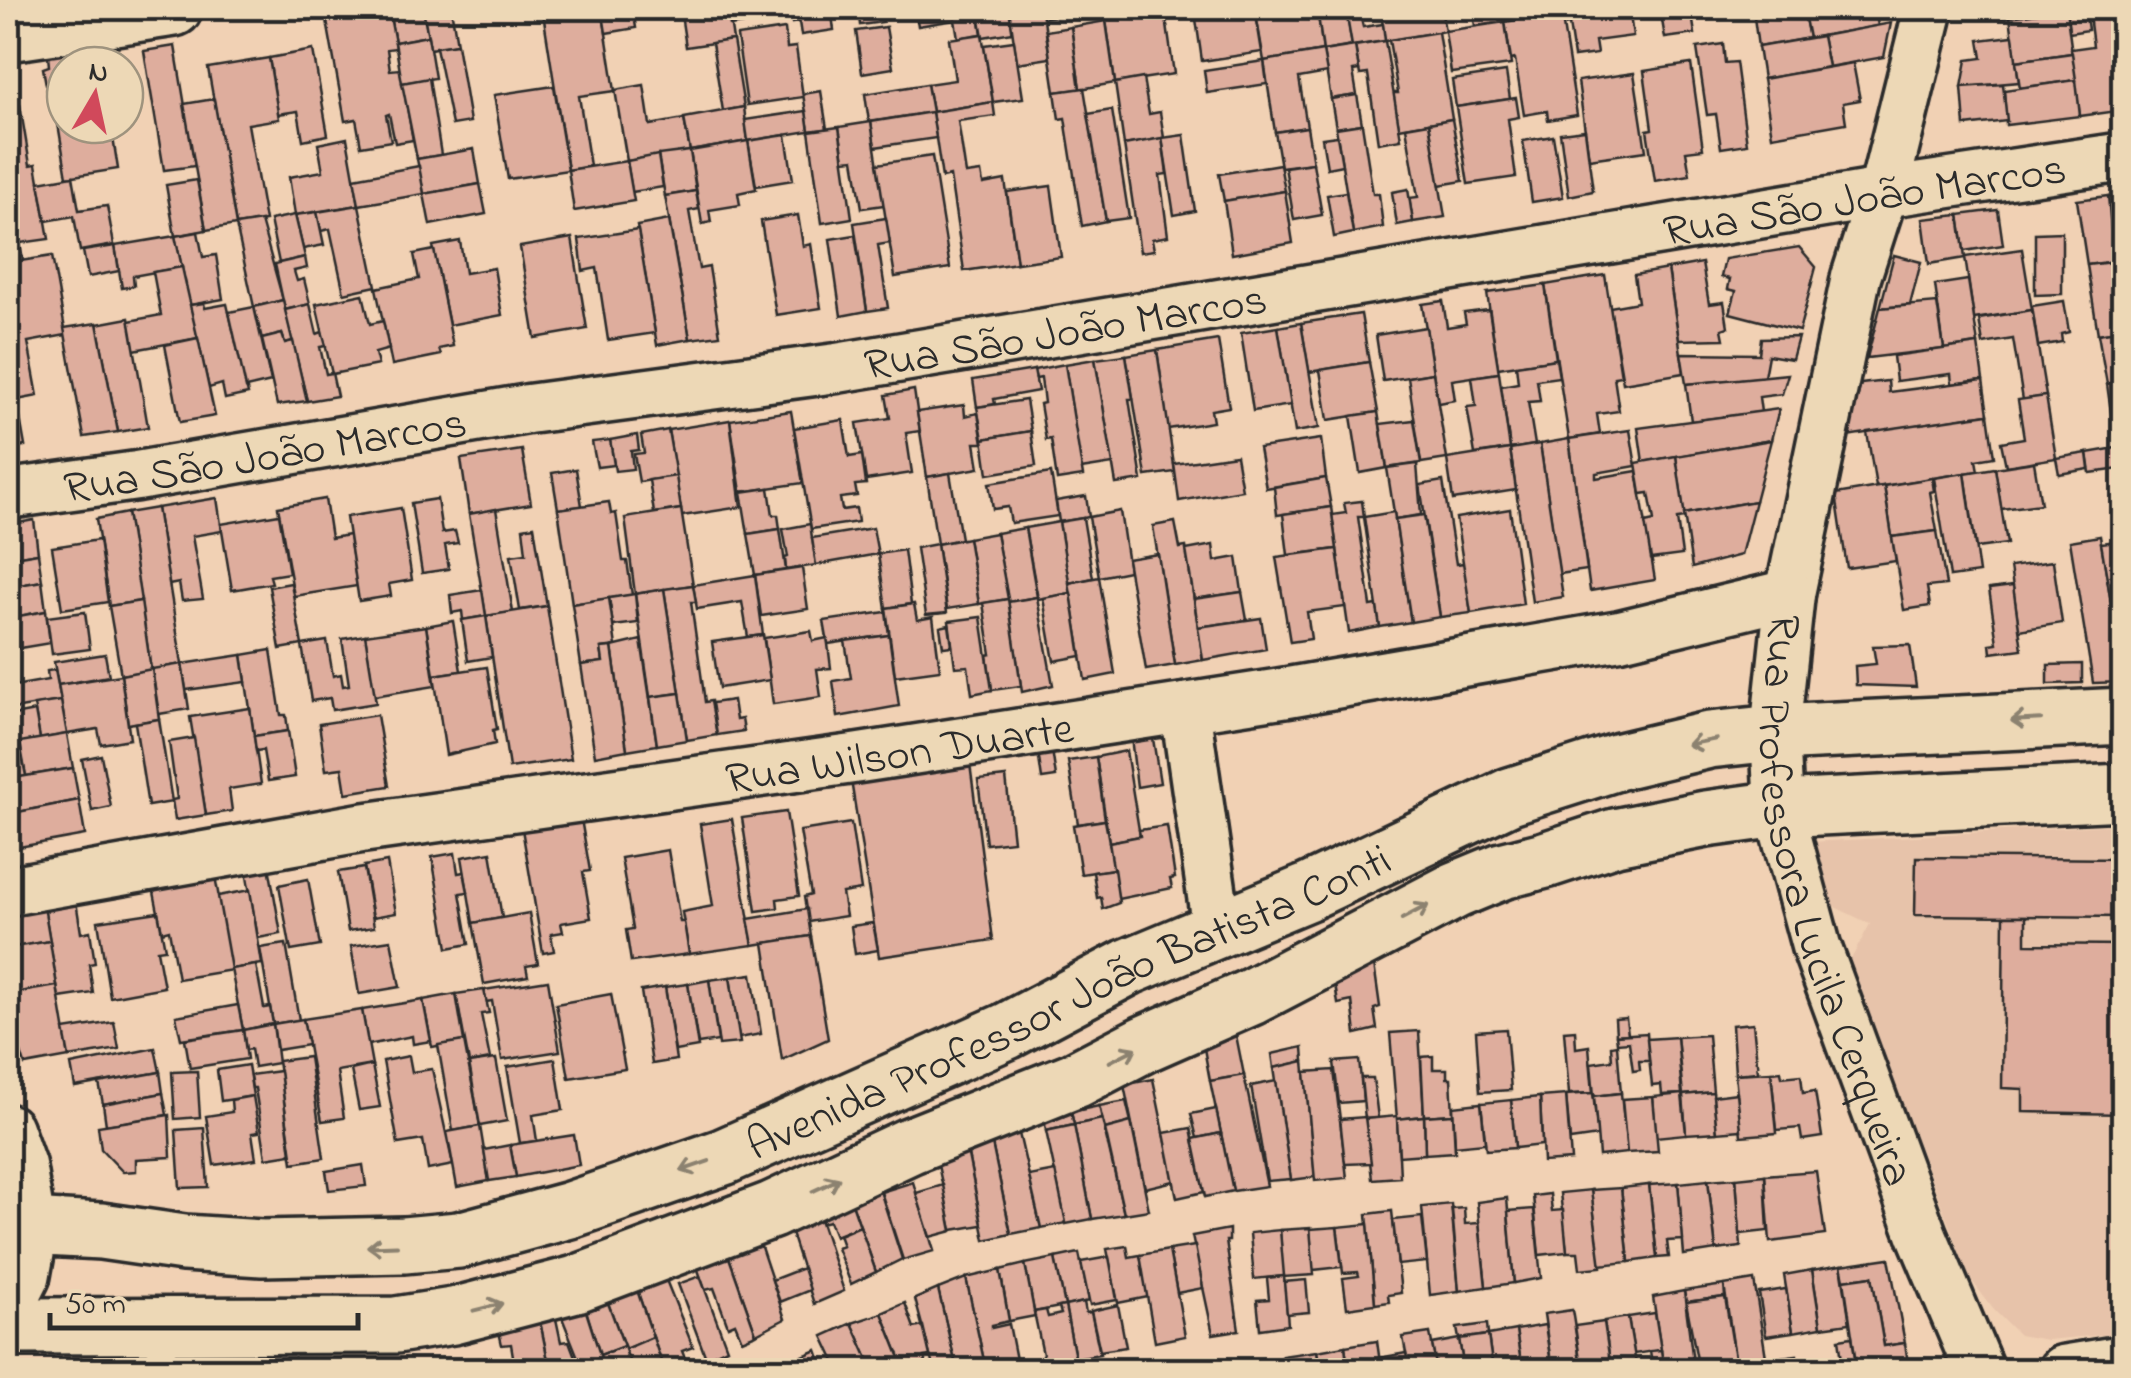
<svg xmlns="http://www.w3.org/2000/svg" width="2131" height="1378" font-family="'Indie Flower',sans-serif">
<rect width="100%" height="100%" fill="#f1d1b4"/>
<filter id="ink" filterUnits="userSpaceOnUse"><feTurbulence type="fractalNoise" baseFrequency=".01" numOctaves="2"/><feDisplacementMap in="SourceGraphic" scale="20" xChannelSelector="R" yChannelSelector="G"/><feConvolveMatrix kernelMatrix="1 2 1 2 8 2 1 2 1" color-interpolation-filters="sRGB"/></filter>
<g filter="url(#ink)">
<polygon fill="#e7c3aa" points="2123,824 2123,1333 2047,1340 2019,1335 1994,1310 1969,1277 1849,963 1870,924 1827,903 1812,842"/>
<g fill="#dead9d" stroke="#2b2b2b" stroke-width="2.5">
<polygon points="409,8 423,8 428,36 395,42 389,11"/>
<polygon points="423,8 451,8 457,44 430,49"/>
<polygon points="580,8 602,8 615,91 579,96 590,166 568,170 543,13"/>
<polygon points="602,8 633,8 636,28 606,33"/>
<polygon points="680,8 728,8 733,40 686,47"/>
<polygon points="728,8 790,8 791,16 730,26"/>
<polygon points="790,8 843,8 844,14 832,15 834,30 801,35 799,22 792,23"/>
<polygon points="858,8 898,8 881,10 883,22 860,25"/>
<polygon points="915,8 978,8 982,34 958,38 955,20 918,26"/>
<polygon points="978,8 1009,8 1013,32 983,37"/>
<polygon points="1009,8 1042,8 1050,58 1017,63"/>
<polygon points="1042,8 1097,8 1097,10 1043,18"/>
<polygon points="1194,8 1255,8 1255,9 1196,19"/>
<polygon points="1255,8 1317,8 1323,51 1264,61"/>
<polygon points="1317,8 1346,8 1352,46 1323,51"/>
<polygon points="1412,8 1441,8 1445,31 1385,41 1381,13"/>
<polygon points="1472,8 1503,8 1505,22 1475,26"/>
<polygon points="1587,8 1629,8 1633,36 1595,41 1597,54 1574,57 1567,11"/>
<polygon points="1660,8 1691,8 1695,34 1665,38"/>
<polygon points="1770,8 1803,8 1809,38 1758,47 1753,10"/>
<polygon points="1803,8 1875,8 1878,26 1809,38"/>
<polygon points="1995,8 2066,8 2066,9 1997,19"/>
<polygon points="2066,8 2085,8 2088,30 2069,33"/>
<polygon points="2088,8 2124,8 2124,10 2089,15"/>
<polygon points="1255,9 1262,52 1202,61 1196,19"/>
<polygon points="2066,9 2072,53 2016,61 2010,17"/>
<polygon points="2124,10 2124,110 2080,116 2071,49 2093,46 2089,15"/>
<polygon points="389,11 396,48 387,49 390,70 400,69 413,140 395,143 389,114 386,115 391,141 361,146 356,119 345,121 327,21"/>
<polygon points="1165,11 1174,74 1115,83 1106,20"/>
<polygon points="1567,11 1569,24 1563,25 1577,115 1548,120 1547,111 1524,115 1515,59 1511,60 1505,22"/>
<polygon points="1360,15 1363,27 1383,24 1385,41 1352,46 1347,17"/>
<polygon points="1106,21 1115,83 1080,89 1071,27"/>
<polygon points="1505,22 1511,65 1451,73 1445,31"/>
<polygon points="1891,23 1884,57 1828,67 1822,36"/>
<polygon points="886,27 893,68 862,73 856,31"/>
<polygon points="1071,27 1080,89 1055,92 1046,31"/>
<polygon points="785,29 787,48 796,47 803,97 747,105 737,36"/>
<polygon points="1438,32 1452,119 1399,128 1393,93 1398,93 1389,40"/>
<polygon points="982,34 993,102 932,112 927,84 955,80 949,39"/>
<polygon points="428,36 435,78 402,83 395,42"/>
<polygon points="1822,36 1828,67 1763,79 1758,47"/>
<polygon points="2013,36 2019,82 1962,87 1967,60 1982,58 1979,40"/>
<polygon points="733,40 744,107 723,111 712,43"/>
<polygon points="1014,41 1023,98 993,102 984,45"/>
<polygon points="1385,41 1401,139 1378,143 1368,74 1360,75 1355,46"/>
<polygon points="457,44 470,122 452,125 436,47"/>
<polygon points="1723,44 1725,63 1736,62 1747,144 1721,148 1716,114 1707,115 1697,48"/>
<polygon points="175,46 195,166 164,170 144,51"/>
<polygon points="1355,46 1359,70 1353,71 1357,95 1331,99 1323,51"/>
<polygon points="98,48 101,65 65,65 65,125 111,125 118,169 67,177 54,100 49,101 43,68 49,66 48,56"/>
<polygon points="313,50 328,135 303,140 298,111 278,114 269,58"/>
<polygon points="1323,51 1327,73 1299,78 1307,127 1275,132 1264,61"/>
<polygon points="2072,53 2076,80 2020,88 2016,61"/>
<polygon points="269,58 279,119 248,124 265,221 236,225 208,68"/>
<polygon points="1264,61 1267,84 1207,93 1204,70"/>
<polygon points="1853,63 1860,100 1843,103 1846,123 1772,136 1763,79"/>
<polygon points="1691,64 1703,149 1686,151 1690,175 1655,181 1647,130 1652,129 1644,71"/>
<polygon points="1506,72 1510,99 1456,107 1452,80"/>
<polygon points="1634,73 1646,151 1589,159 1578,81"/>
<polygon points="429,78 441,155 417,159 402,83"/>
<polygon points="1143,78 1149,114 1160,112 1164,138 1124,145 1115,83"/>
<polygon points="2076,80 2080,116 2006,125 2004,90"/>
<polygon points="927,84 932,112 869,122 865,94"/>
<polygon points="2003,84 2007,121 1965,126 1962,87"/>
<polygon points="644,85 650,125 684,119 690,151 627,161 615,90"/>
<polygon points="554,86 568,170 508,179 494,95"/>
<polygon points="1084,88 1106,221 1082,226 1065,118 1059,119 1055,92"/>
<polygon points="821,91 827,129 809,131 803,94"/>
<polygon points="1357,95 1362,124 1336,128 1331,99"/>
<polygon points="1516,98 1519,117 1508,119 1516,177 1468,184 1456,107"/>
<polygon points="214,99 236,225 206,230 184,104"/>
<polygon points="993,102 995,116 958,121 966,174 981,172 983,184 1005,180 1017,263 964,271 950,176 942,178 932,112"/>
<polygon points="20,105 30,165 36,164 49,239 20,243 23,261 8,263 8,107"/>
<polygon points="744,107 748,141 690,151 684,118"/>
<polygon points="1112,110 1129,218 1106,221 1088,114"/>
<polygon points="806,111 809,131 748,141 745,120"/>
<polygon points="932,112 936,138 875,147 871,122"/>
<polygon points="1452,119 1463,181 1439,185 1429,123"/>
<polygon points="871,122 884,205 862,208 854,159 844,160 839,127"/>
<polygon points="1429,123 1445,217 1413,222 1409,198 1418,197 1406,127"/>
<polygon points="1362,124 1373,194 1379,194 1383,227 1353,233 1336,128"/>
<polygon points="839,127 852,218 822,223 809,131"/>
<polygon points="1307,127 1313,163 1281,167 1275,132"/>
<polygon points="1585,130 1593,191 1569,196 1560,133"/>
<polygon points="786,135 793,180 756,186 748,141"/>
<polygon points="1184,135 1195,211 1174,215 1162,138"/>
<polygon points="1337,136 1342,165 1327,168 1322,138"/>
<polygon points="1553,136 1563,197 1532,202 1523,141"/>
<polygon points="347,138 359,205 295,215 289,177 323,171 318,144"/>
<polygon points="1162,138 1167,174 1160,175 1168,236 1152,239 1154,250 1140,252 1124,145"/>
<polygon points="748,141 756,189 738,193 740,205 709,210 711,222 702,224 690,151"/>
<polygon points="474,149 480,184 424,194 417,159"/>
<polygon points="690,151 696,191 665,196 658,155"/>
<polygon points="658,155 663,187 632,192 627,161"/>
<polygon points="932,156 950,268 895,277 877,164"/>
<polygon points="627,161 634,201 574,211 568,170"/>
<polygon points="1313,163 1322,215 1294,220 1285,167"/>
<polygon points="1280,164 1285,191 1224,201 1219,174"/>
<polygon points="419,166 424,194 359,205 354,178"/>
<polygon points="73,176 79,210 107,206 114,245 80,251 74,216 46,221 39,182"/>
<polygon points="197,180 206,230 175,236 166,185"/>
<polygon points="480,184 486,214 430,225 424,194"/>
<polygon points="1051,186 1061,257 1017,263 1007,192"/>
<polygon points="1408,189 1413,222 1397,225 1392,192"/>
<polygon points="696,191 699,209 689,211 699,269 709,267 720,335 690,339 665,196"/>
<polygon points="1285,191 1293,243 1232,254 1224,201"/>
<polygon points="1346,192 1353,233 1334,237 1327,195"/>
<polygon points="2124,194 2124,298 2108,196"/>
<polygon points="2108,196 2114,261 2087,265 2077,200"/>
<polygon points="359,205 376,286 344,293 330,229 321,231 317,212"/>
<polygon points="1998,210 2003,245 1964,251 1959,215"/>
<polygon points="317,212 324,245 303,249 295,215"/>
<polygon points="295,215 305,257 279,263 270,220"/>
<polygon points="798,215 803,246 811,244 821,308 776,315 761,221"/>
<polygon points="1959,215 1965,258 1929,264 1923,219"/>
<polygon points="886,218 890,243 878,245 888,308 867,311 854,223"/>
<polygon points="669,220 690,339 657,345 637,226"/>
<polygon points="261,221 283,300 254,307 236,225"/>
<polygon points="638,230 655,333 608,340 597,268 583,271 579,239"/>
<polygon points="198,232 203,257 216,255 223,299 190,305 175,236"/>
<polygon points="2062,232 2062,294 2035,295 2035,233"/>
<polygon points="855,235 867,311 841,316 830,239"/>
<polygon points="175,236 182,267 133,276 134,286 122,288 115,246"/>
<polygon points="572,238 587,329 535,338 520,247"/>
<polygon points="460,241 465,273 494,268 502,315 449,325 433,246"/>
<polygon points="115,246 119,271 88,277 83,251"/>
<polygon points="1799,247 1816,267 1799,331 1730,313 1736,291 1728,289 1730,279 1721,277 1725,259"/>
<polygon points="2022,249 2032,310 1974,319 1965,257"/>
<polygon points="434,250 453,346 439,349 441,355 392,365 376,288 419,279 414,254"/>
<polygon points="1894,255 1921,262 1910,305 1880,308"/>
<polygon points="52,256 66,335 28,342 38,396 17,400 8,349 8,330 20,328 11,282 8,283 8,263"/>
<polygon points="305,257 307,268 294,271 297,281 304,279 310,304 285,310 275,264"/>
<polygon points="2112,262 2123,330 2098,334 2087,265"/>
<polygon points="1702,263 1709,304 1724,302 1728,327 1722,329 1724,339 1679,340 1668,269"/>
<polygon points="182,267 198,338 134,350 129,321 161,315 153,272"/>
<polygon points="1668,269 1684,373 1623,383 1610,307 1638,302 1634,275"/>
<polygon points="1605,275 1621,376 1614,377 1619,411 1597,414 1600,434 1569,439 1545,285"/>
<polygon points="1968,280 1978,344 1944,349 1935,285"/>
<polygon points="1545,285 1556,359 1498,368 1487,293"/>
<polygon points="363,294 370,324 383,321 389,349 375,353 378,365 332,374 316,304"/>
<polygon points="283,300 293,341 285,343 282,334 262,339 254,307"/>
<polygon points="1443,301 1447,327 1466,324 1464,313 1489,310 1499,373 1452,380 1455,400 1438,403 1422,304"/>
<polygon points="2064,301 2069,332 2061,334 2062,342 2038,346 2032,306"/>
<polygon points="204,303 205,308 227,304 248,394 225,399 222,384 209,388 190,305"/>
<polygon points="1937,303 1944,349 1867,358 1880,308"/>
<polygon points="310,304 317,334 322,332 326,346 320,347 326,374 332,373 337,396 307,401 285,310"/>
<polygon points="254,307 271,382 246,388 229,312"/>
<polygon points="2032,310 2046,396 2023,400 2013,339 1983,344 1979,319"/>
<polygon points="1361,314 1369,362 1309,372 1301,323"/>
<polygon points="129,318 148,427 118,432 97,324"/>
<polygon points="97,323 118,432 84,437 64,328"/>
<polygon points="1301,323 1319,428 1295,432 1278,327"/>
<polygon points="1278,327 1291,405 1253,411 1241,333"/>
<polygon points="1426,327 1433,373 1383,381 1376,335"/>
<polygon points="2123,330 2124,381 2107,384 2098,334"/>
<polygon points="282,334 285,343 293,341 307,401 277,405 262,339"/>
<polygon points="1798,337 1792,359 1768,355 1764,377 1686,384 1681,353 1759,354 1761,338"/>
<polygon points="198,338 215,416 180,422 165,345"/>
<polygon points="1218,340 1229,407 1211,410 1213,422 1168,429 1157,350"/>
<polygon points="1978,344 1983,380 1952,384 1951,374 1896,381 1893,356"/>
<polygon points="8,349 25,446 8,448"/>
<polygon points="1157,350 1175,472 1146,476 1126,355"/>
<polygon points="1126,355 1133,399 1129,399 1142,480 1116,484 1095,359"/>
<polygon points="1095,359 1113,464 1081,469 1065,364"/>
<polygon points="1556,359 1559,377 1537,380 1540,401 1528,402 1535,445 1510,449 1501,386 1518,383 1516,365"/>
<polygon points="1369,362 1378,412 1328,420 1320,370"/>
<polygon points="1065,364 1083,476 1057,480 1051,439 1046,440 1040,404 1044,403 1041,378 1036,379 1034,370"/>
<polygon points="1034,370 1038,391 994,399 995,404 977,407 973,380"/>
<polygon points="1433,373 1447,459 1421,463 1408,377"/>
<polygon points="1499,373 1510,449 1475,454 1467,407 1476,406 1472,377"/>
<polygon points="1788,374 1782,394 1759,397 1761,412 1691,421 1686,384"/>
<polygon points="1983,380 1988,414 1847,436 1861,384 1888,381 1889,392"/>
<polygon points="2124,381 2124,447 2116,448 2107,384"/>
<polygon points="914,390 920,431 906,433 912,473 866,480 857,423 890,418 886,395"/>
<polygon points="2046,396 2056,458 2006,466 2001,442 2024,438 2018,400"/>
<polygon points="1026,400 1031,431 983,439 977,407"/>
<polygon points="964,405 965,416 978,413 983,443 975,443 979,468 927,477 917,412"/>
<polygon points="1779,409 1771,440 1643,462 1638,428"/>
<polygon points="791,411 803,483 741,492 730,420"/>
<polygon points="1378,412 1387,468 1360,473 1351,416"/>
<polygon points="1988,414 1994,457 1976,460 1978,471 1876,487 1867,432"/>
<polygon points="730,420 741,507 682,516 668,430"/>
<polygon points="843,420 849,457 862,455 866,484 855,485 857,496 840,498 842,510 856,508 858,522 811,529 794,428"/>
<polygon points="1414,420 1421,463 1387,468 1380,424"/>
<polygon points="668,430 676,476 639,482 634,454 644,453 641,435"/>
<polygon points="1630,430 1636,466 1596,473 1596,478 1637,471 1655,580 1590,591 1569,439"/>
<polygon points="1031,431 1036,466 988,474 983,439"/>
<polygon points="637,435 639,450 631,451 633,469 615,471 610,440"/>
<polygon points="1321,439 1326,478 1266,488 1259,448"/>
<polygon points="1569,439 1587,570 1559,574 1540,444"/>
<polygon points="610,440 614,465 597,467 592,442"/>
<polygon points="1771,440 1755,501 1684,514 1676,456"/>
<polygon points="1540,444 1563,597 1532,602 1510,449"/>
<polygon points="2122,447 2124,447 2124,490 2116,448"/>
<polygon points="2116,448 2120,469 2090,473 2087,453"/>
<polygon points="1510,449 1516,490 1453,500 1447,459"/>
<polygon points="522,450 531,504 469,514 461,459"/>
<polygon points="2087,453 2089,469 2059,474 2056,458"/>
<polygon points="1236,455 1242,490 1179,501 1174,464"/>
<polygon points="1676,456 1685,518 1677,519 1682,555 1651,559 1645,523 1654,521 1649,493 1641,494 1636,463"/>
<polygon points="2034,462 2041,504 2001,509 1995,468"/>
<polygon points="1417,464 1421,515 1395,519 1387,468"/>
<polygon points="1995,468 2007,544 1976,548 1965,473"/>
<polygon points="576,469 582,506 558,509 552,473"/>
<polygon points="950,473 961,539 937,544 927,477"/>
<polygon points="1051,473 1058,516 1011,523 1008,507 993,509 989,483"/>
<polygon points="1965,473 1979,573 1950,577 1934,478"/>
<polygon points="676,476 681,509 654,513 649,480"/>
<polygon points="1326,478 1331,507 1277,515 1274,487"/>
<polygon points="1932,478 1934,491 1930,492 1937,531 1892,537 1884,486"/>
<polygon points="1443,481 1456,564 1464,563 1471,613 1440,617 1420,485"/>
<polygon points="1884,486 1896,561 1847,568 1836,494"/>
<polygon points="769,488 773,515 778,515 780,529 748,534 741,492"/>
<polygon points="1086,496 1089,517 1059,522 1056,501"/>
<polygon points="217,498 222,531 192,536 203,599 182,601 179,583 169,585 157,508"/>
<polygon points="325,499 331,538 349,535 357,586 294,596 278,507"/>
<polygon points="437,499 442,533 455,531 458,543 445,545 449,569 422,573 411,503"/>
<polygon points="1362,501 1364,517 1358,517 1371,606 1377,605 1380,627 1349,633 1332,515 1346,513 1344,503"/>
<polygon points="1755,501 1741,555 1692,568 1684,514"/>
<polygon points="609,502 611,514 616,513 623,561 627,561 632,595 572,604 558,509"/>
<polygon points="1331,507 1337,549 1288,555 1283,514"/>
<polygon points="157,508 182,664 151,670 127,513"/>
<polygon points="401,508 412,580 389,584 391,596 359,601 346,517"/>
<polygon points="496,509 513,612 486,616 469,514"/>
<polygon points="681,509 693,585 635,594 625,518"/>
<polygon points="1510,509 1523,604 1471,613 1456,518"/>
<polygon points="1120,511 1129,571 1099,577 1089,517"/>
<polygon points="1394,512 1411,622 1380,627 1364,517"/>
<polygon points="127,513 141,601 109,606 96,519"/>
<polygon points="279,514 289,573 270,576 272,583 232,590 221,524"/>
<polygon points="1424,515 1440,617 1411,622 1395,519"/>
<polygon points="1083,518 1093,578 1069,583 1059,522"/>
<polygon points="34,520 38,553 8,558 8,525"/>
<polygon points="1059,522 1071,593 1038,599 1025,528"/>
<polygon points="1175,522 1180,548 1186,547 1203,660 1175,665 1153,526"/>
<polygon points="810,524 816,565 786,570 785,558 788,557 783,529"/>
<polygon points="534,526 547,606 520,610 511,555 526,553 523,528"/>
<polygon points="873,528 878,554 816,565 812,538"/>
<polygon points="1025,528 1037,597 1008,602 996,533"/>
<polygon points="780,529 786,570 755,575 748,534"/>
<polygon points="1937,531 1946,585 1927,587 1930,606 1904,610 1892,537"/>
<polygon points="996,533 1008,599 979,604 968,538"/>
<polygon points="2100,536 2124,679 2124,682 2093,683 2070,541"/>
<polygon points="968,538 979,604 947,609 937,544"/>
<polygon points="99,540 108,602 62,609 52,547"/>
<polygon points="2124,540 2124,679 2101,543"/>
<polygon points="937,544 947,613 926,615 916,548"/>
<polygon points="1213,545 1215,561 1237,557 1242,592 1194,599 1186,550"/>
<polygon points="1337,549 1345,607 1307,612 1311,639 1290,642 1276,557"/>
<polygon points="904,550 911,604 886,608 878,554"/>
<polygon points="38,553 42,581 8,587 8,558"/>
<polygon points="1158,554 1175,665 1146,670 1127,559"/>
<polygon points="2053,561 2062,623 2019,630 2010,567"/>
<polygon points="802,568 808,609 761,616 755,575"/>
<polygon points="755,575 763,635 748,637 742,602 697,609 693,585"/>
<polygon points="1099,577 1115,674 1085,680 1069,583"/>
<polygon points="42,581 46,611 8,618 8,587"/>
<polygon points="291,583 302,645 280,649 269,587"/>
<polygon points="693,585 696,602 691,602 705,702 711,701 717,735 687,740 664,589"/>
<polygon points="2013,586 2022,649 1991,653 1990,644 1997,643 1989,589"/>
<polygon points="664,589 680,693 650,697 635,594"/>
<polygon points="482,590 486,616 463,620 462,611 452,613 450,595"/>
<polygon points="1242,592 1247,620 1198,627 1194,599"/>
<polygon points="1071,593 1081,656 1054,661 1043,598"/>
<polygon points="635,594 638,623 613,626 609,598"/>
<polygon points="1037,597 1053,685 1022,692 1008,602"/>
<polygon points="609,598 616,646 601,648 603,662 581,665 572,604"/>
<polygon points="1008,599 1021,686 992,690 987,655 991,654 983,603"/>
<polygon points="141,601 151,670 121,675 109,606"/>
<polygon points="914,604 917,620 933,617 940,670 895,676 886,608"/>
<polygon points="547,606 571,759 509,768 486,616"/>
<polygon points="46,611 50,643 8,650 8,618"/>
<polygon points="85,612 90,649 52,654 47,617"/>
<polygon points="886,612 889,635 828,644 824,621"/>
<polygon points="486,616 492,657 468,661 462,620"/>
<polygon points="981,617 992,690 972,694 968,666 955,667 949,621"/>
<polygon points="1261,618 1266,649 1203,660 1198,627"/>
<polygon points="453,621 461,671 434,675 426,626"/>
<polygon points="949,625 952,646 943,647 940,627"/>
<polygon points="426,626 435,686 374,696 365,635"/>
<polygon points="811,631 813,641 827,638 828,644 831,668 817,669 821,697 773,704 764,638"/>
<polygon points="365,635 376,703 332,710 330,698 311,701 302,645 327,641 333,676 341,674 343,686 349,685 342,639"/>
<polygon points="763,635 770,680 719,688 712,642"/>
<polygon points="889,635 899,706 838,717 833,681 851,678 845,641"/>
<polygon points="641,640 657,745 627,750 612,647"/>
<polygon points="1910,645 1916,687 1856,685 1855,666 1876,664 1873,646"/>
<polygon points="612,647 627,750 595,756 581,665 603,662 601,648"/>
<polygon points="271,650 281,715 286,715 288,731 254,736 242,655"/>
<polygon points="105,654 109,676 58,685 54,662"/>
<polygon points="242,655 246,682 186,690 182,664"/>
<polygon points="182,664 189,709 159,714 152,669"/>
<polygon points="2082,664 2082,683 2048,684 2048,665"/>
<polygon points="487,667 497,729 493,730 495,744 446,755 434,675"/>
<polygon points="152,669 159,719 128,724 121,675"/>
<polygon points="55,670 61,701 8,710 8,687 48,680 47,671"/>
<polygon points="121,675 130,739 101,744 98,729 67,734 58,685"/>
<polygon points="680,693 687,740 657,745 650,697"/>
<polygon points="733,700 736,720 742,719 744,731 717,735 712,703"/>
<polygon points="61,701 67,734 40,739 34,705"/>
<polygon points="250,708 261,784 229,789 232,811 206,815 190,717"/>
<polygon points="35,711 40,739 11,745 8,716"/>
<polygon points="377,715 389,786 346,793 342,768 326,770 319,724"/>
<polygon points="159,719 172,802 148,806 135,723"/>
<polygon points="1151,726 1160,783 1137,787 1130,729"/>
<polygon points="288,731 295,777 268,781 263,750 256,751 254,736"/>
<polygon points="67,734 73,768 26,776 20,742"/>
<polygon points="194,738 206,815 175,820 172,800 177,799 169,742"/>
<polygon points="1051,743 1056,777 1042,779 1037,745"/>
<polygon points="20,747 26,776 8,779 8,750"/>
<polygon points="1126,751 1140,836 1109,842 1096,757"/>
<polygon points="101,755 111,807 92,811 82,759"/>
<polygon points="969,756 993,940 879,957 850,774"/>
<polygon points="1096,757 1105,820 1078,824 1068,761"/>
<polygon points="73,768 79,800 8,814 8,779"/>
<polygon points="1006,777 1013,841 986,844 978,780"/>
<polygon points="79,800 85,835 8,849 8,814"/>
<polygon points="786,812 799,896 777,899 778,908 756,911 742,818"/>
<polygon points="580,813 590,871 583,872 591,918 561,923 563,932 551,934 554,951 543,953 521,823"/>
<polygon points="732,819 753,945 689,954 682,912 713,906 700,824"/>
<polygon points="1105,820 1114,869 1081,874 1073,825"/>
<polygon points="851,823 861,890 842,893 846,916 808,922 804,897 811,895 800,831"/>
<polygon points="1167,826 1175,878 1170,879 1172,888 1118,899 1109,842 1140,836 1139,830"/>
<polygon points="668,850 680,922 684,922 689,954 631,962 626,930 633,929 621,858"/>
<polygon points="491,852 502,918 473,923 462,857"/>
<polygon points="455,853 458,873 464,872 468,892 460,893 469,944 448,948 432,857"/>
<polygon points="1916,857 2124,859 2124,917 1915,915"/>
<polygon points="387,862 396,913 373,917 364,866"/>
<polygon points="269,866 281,934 258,938 246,871"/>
<polygon points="364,868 374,927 348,931 338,872"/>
<polygon points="1114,869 1119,903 1103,909 1101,897 1097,898 1093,872"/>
<polygon points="215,876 232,970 178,979 169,930 162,932 153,887"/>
<polygon points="308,879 320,946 291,951 279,885"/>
<polygon points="250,890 262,964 231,969 218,896"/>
<polygon points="76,901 81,933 90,931 95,963 89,964 93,993 59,998 44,906"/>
<polygon points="44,906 50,941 8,948 8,913"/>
<polygon points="807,909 811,936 753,945 748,919"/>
<polygon points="158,912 165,949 157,950 164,987 110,997 98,921"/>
<polygon points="529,913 538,964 526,966 528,976 484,984 473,923"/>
<polygon points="2004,916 2026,916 2026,944 2124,945 2124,1114 2023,1112 2023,1089 2002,1088"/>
<polygon points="873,923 878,950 855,954 851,926"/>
<polygon points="811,936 828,1039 782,1060 764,943"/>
<polygon points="391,940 400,987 359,994 351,946"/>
<polygon points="50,941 57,986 8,994 8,948"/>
<polygon points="286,944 299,1020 273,1024 260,948"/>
<polygon points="1373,957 1380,1007 1374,1009 1377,1029 1356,1034 1352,1001 1338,1004 1332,964"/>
<polygon points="256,965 264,1008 270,1007 273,1024 243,1030 231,969"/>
<polygon points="752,974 761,1034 739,1038 730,977"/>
<polygon points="730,977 740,1043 719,1045 709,980"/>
<polygon points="548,980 560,1051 502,1060 492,1001 486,1002 484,990"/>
<polygon points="709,980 718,1041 698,1044 688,984"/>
<polygon points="688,984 698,1047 675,1051 665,987"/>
<polygon points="57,986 69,1057 25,1065 8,1011 8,994"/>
<polygon points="665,987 676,1060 652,1064 641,991"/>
<polygon points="484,990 489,1013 481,1014 490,1059 469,1063 456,994"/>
<polygon points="456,994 464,1041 432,1047 423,1000"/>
<polygon points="611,994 625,1069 569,1078 556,1004"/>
<polygon points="423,1000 431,1041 413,1044 412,1036 368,1045 362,1010"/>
<polygon points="238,1005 243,1030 181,1039 176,1016"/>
<polygon points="362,1010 372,1065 337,1071 344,1118 322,1121 303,1019"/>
<polygon points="1626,1018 1628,1034 1616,1035 1615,1019"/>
<polygon points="303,1019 308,1045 277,1050 273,1024"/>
<polygon points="114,1022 119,1049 69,1057 64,1030"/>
<polygon points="1753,1023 1758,1072 1735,1074 1732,1025"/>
<polygon points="273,1024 278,1063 254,1067 251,1049 246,1050 243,1030"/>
<polygon points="1234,1025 1244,1075 1210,1081 1201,1032"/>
<polygon points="1506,1029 1511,1090 1480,1092 1476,1031"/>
<polygon points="243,1030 247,1059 190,1068 185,1039"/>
<polygon points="1575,1030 1576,1048 1589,1046 1593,1093 1569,1094 1564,1031"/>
<polygon points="1419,1031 1424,1116 1397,1119 1390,1033"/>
<polygon points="1647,1033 1649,1061 1639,1061 1640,1070 1633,1071 1629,1042 1617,1043 1616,1035"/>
<polygon points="1708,1035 1713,1092 1683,1095 1677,1037"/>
<polygon points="1677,1037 1682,1094 1662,1095 1661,1085 1652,1086 1647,1039"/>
<polygon points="464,1041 480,1126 453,1131 438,1045"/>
<polygon points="1617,1045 1621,1093 1594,1096 1591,1063 1612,1060 1611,1046"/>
<polygon points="1303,1047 1304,1061 1274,1068 1272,1054"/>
<polygon points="155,1048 160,1072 75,1087 71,1065"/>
<polygon points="409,1056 412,1072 432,1069 453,1165 428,1170 423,1140 398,1144 383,1061"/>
<polygon points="1433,1056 1433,1069 1447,1069 1447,1078 1451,1078 1453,1114 1424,1116 1421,1057"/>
<polygon points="309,1057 324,1158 293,1163 278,1061"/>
<polygon points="496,1059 507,1121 480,1126 469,1063"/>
<polygon points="555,1059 563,1110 533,1115 537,1141 520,1143 507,1067"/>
<polygon points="1359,1060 1363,1101 1339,1103 1334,1062"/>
<polygon points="1304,1061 1315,1177 1291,1180 1274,1068"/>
<polygon points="248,1065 253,1096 221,1101 217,1070"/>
<polygon points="372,1065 380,1107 359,1110 351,1070"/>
<polygon points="1334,1070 1347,1178 1315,1181 1305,1072"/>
<polygon points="197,1071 200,1117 175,1119 172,1072"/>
<polygon points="280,1071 291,1154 266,1158 255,1088 252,1088 250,1075"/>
<polygon points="1781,1071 1782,1077 1801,1075 1803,1093 1815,1091 1822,1137 1802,1140 1800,1128 1777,1130 1771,1072"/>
<polygon points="160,1072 163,1093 103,1104 99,1083"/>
<polygon points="1771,1072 1777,1133 1741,1136 1735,1074"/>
<polygon points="1244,1075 1267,1186 1233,1191 1210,1081"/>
<polygon points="1361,1078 1373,1078 1378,1118 1365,1119"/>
<polygon points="1153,1079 1174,1181 1145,1188 1124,1085"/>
<polygon points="1276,1081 1291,1179 1267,1181 1251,1086"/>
<polygon points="1713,1092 1717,1132 1686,1134 1683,1095"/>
<polygon points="163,1093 167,1115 106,1125 103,1104"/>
<polygon points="1593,1093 1598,1136 1570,1140 1566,1095"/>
<polygon points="1621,1093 1627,1153 1599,1156 1594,1096"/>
<polygon points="1737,1093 1741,1130 1717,1132 1713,1096"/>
<polygon points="1682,1094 1686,1134 1656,1137 1653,1097"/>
<polygon points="1566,1095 1571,1160 1543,1162 1540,1097"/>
<polygon points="253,1096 259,1132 252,1133 256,1159 214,1165 206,1116 232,1112 231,1100"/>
<polygon points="1540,1097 1542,1145 1515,1148 1511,1100"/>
<polygon points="1653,1097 1658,1151 1627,1153 1622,1099"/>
<polygon points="1511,1100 1515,1148 1486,1150 1481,1103"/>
<polygon points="1126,1101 1131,1122 1105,1129 1099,1106"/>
<polygon points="1481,1103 1485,1143 1455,1146 1453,1106"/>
<polygon points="1099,1106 1102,1119 1074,1125 1071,1112"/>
<polygon points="1216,1109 1221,1133 1197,1138 1191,1114"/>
<polygon points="1071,1112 1074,1125 1046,1131 1044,1118"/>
<polygon points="1453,1114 1455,1152 1425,1154 1424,1116"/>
<polygon points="169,1115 171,1157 136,1159 136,1171 123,1172 101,1149 98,1126"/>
<polygon points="1397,1116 1400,1177 1372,1179 1365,1119"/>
<polygon points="1424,1116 1425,1154 1399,1156 1397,1119"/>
<polygon points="1365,1117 1371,1163 1345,1164 1340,1119"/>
<polygon points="1102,1119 1124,1214 1092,1219 1074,1125"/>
<polygon points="1131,1122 1149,1210 1124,1214 1105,1129"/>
<polygon points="1074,1125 1092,1219 1066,1224 1046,1131"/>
<polygon points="480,1126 489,1181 457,1187 447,1132"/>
<polygon points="204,1128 208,1187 180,1188 176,1130"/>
<polygon points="1191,1128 1204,1192 1177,1198 1164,1133"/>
<polygon points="1018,1129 1041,1228 1011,1234 990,1134"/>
<polygon points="1221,1133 1233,1191 1205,1197 1193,1139"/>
<polygon points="990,1134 1011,1234 985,1240 965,1140"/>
<polygon points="574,1135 579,1165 516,1177 510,1145"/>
<polygon points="510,1145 516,1177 489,1181 484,1150"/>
<polygon points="966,1145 982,1225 952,1230 935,1151"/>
<polygon points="363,1165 366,1186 329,1190 326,1171"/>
<polygon points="1055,1171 1066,1223 1041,1228 1029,1176"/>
<polygon points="1816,1171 1825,1235 1770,1242 1765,1175"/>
<polygon points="875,1175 902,1259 876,1272 847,1189"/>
<polygon points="1765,1175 1768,1231 1740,1234 1736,1178"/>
<polygon points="1736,1178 1741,1247 1716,1250 1708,1180"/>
<polygon points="1708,1180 1716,1250 1684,1255 1678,1183"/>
<polygon points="913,1182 934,1251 903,1260 881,1192"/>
<polygon points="1678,1183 1683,1240 1667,1241 1669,1257 1657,1258 1649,1185"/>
<polygon points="943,1185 952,1231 930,1237 916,1193"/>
<polygon points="1649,1185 1657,1258 1629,1262 1621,1188"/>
<polygon points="1621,1188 1629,1262 1600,1265 1591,1190"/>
<polygon points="847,1189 860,1226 835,1236 829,1221 821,1223 815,1204"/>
<polygon points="1591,1190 1601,1267 1580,1269 1578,1252 1567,1252 1560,1193"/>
<polygon points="1550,1194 1552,1211 1563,1210 1567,1252 1539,1255 1533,1196"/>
<polygon points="1507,1198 1514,1283 1486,1287 1477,1202"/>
<polygon points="815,1204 844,1291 814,1304 786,1218"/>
<polygon points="1451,1204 1459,1291 1430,1295 1422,1207"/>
<polygon points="1464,1208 1465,1224 1479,1223 1486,1287 1459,1291 1452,1209"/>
<polygon points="1534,1209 1541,1278 1514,1283 1508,1211"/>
<polygon points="1392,1211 1401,1293 1388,1295 1389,1302 1375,1304 1367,1214"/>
<polygon points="1422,1217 1427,1262 1398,1265 1393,1220"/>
<polygon points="1368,1224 1375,1304 1347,1308 1343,1278 1359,1276 1358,1272 1343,1273 1337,1227"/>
<polygon points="860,1226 876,1272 851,1284 837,1248 843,1246 839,1235"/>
<polygon points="1337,1227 1342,1267 1313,1270 1310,1229"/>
<polygon points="1310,1228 1314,1275 1283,1277 1280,1230"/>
<polygon points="1229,1229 1229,1241 1226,1241 1239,1330 1213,1334 1192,1236"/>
<polygon points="1280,1230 1284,1276 1254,1279 1250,1233"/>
<polygon points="756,1232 785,1319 756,1334 725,1246"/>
<polygon points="725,1246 756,1334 742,1340 735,1323 728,1326 714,1288 705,1290 695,1261"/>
<polygon points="1127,1246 1129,1257 1140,1255 1148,1297 1118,1303 1107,1249"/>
<polygon points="1195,1246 1203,1288 1177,1293 1169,1250"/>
<polygon points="1169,1250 1185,1336 1155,1342 1140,1255"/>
<polygon points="1079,1253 1089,1301 1065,1306 1055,1258"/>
<polygon points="1109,1257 1117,1300 1090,1305 1081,1262"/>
<polygon points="1055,1258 1065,1306 1034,1312 1025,1264"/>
<polygon points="1889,1258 1905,1343 1884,1346 1872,1276 1844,1280 1841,1265"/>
<polygon points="1025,1264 1035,1316 1009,1321 1000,1270"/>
<polygon points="1841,1265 1850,1323 1821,1327 1812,1270"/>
<polygon points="803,1268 810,1290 780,1302 772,1280"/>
<polygon points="1000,1270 1009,1321 992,1325 992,1328 1009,1324 1018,1370 986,1370 966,1278"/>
<polygon points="1812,1270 1821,1327 1793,1332 1784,1275"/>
<polygon points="700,1276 727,1348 706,1358 678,1284"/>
<polygon points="1284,1276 1288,1325 1260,1329 1257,1300 1269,1299 1267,1278"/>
<polygon points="1872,1276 1884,1346 1905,1343 1909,1370 1857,1370 1844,1280"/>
<polygon points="966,1278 986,1370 957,1370 938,1289"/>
<polygon points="666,1280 693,1347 682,1351 688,1366 677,1370 664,1370 637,1290"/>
<polygon points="1306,1280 1309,1312 1287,1314 1284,1282"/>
<polygon points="1754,1280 1768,1370 1737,1370 1724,1285"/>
<polygon points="1724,1285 1725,1297 1686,1302 1684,1291"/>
<polygon points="938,1289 957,1370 934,1370 915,1299"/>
<polygon points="1786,1289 1793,1332 1766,1336 1759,1293"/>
<polygon points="637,1290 653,1337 625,1349 607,1300"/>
<polygon points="1684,1291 1694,1370 1664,1370 1653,1297"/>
<polygon points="1725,1297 1737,1370 1699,1370 1686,1302"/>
<polygon points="1084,1302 1086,1313 1091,1312 1100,1354 1075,1358 1065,1306"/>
<polygon points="608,1303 624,1346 600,1355 586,1310"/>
<polygon points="905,1303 914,1328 923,1326 930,1356 924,1357 928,1370 905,1370 882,1313"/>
<polygon points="1118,1305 1126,1347 1100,1351 1091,1311"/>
<polygon points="1065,1306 1075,1358 1045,1364 1034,1312 1046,1310 1048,1317 1061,1314 1059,1307"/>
<polygon points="585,1308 601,1358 581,1365 561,1315"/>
<polygon points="1572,1310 1581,1366 1552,1370 1544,1314"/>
<polygon points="882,1313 904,1368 898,1370 873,1370 852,1323"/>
<polygon points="1655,1313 1661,1350 1634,1354 1628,1317"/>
<polygon points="555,1314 561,1342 569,1341 579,1367 550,1370 539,1317"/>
<polygon points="539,1317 550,1370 507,1370 515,1368 511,1344 502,1345 497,1323"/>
<polygon points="1628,1317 1637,1370 1611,1370 1604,1321"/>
<polygon points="1604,1322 1610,1362 1581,1366 1575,1326"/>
<polygon points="852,1323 873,1370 839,1370 823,1336"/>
<polygon points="1487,1324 1488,1335 1459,1339 1457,1328"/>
<polygon points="1545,1325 1552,1370 1522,1370 1516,1330"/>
<polygon points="1516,1330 1522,1370 1493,1370 1488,1335"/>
<polygon points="1430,1333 1437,1370 1409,1370 1403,1337"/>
<polygon points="1488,1335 1493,1370 1464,1370 1459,1339"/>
<polygon points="653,1337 664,1370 632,1370 625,1349"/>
<polygon points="1852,1337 1856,1365 1843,1367 1839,1339"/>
<polygon points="1459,1339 1464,1370 1437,1370 1432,1344"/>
<polygon points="1377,1341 1381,1370 1348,1370 1345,1346"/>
<polygon points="624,1346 632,1370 605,1370 600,1355"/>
<polygon points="1345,1346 1348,1370 1320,1368 1317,1351"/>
<polygon points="817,1350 824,1370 784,1370 782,1365"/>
<polygon points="1661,1350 1664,1370 1653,1370 1650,1351"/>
<polygon points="1317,1351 1320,1370 1284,1370 1282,1356"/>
<polygon points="1406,1353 1409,1370 1381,1370 1379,1358"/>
<polygon points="1797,1355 1799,1370 1768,1370 1766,1359"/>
<polygon points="601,1358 605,1370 580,1370 578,1366"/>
</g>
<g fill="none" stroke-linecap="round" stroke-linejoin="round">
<g stroke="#2b2b2b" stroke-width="55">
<g id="street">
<path id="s1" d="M1929,8L1883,193L1856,277L1790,594L1775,733L1779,809L1816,946L1922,1235L1979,1370"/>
<path id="s2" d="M8,494L137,476L528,409L837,368L1883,193L2124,157"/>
<polyline points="1185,708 1217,930"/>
<path id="s3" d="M8,891L361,828L853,759L1288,692L1620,635L1790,594"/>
<polyline points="8,1129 21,1165 31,1226"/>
<polyline points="2063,1370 2124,1360"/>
</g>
</g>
<g stroke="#2b2b2b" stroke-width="62">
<g id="secondary">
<polyline points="8,33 174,8"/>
<path id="s4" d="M8,1226L101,1231L184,1243L262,1248L404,1245L459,1240L570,1210L723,1157L1007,1031L1128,967L1306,893L1510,796L1620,761L1709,740L1775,733L2124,716"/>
<polyline points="8,1303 22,1275 31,1226"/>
<polyline points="8,1326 396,1325 453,1316 576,1284 772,1210 909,1146 1075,1080 1144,1044 1251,997 1456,890 1502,871 1545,860 1615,837 1706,819 1779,809 2124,792"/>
</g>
</g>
<use href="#street" stroke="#edd8b6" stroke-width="48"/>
<use href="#secondary" stroke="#edd8b6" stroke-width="55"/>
</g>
<defs><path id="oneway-shaft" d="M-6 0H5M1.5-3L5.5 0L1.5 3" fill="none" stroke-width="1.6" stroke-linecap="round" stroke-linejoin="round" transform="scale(2.5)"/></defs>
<g stroke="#8c8270">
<use href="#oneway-shaft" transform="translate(2026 720) rotate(177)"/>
<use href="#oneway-shaft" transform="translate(1702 742) rotate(169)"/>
<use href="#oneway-shaft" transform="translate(1415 912) rotate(-28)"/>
<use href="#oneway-shaft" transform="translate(1123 1055) rotate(-27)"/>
<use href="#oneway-shaft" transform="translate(695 1166) rotate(161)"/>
<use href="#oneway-shaft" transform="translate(826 1185) rotate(-25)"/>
<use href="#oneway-shaft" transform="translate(382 1246) rotate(178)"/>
<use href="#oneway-shaft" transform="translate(488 1307) rotate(-14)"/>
</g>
</g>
<g text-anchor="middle" stroke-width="8" stroke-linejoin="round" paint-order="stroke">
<g font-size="45" fill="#2b2b2b" stroke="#edd8b6">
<text dy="16" stroke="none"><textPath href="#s2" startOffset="1880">Rua São João Marcos</textPath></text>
<text dy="16" stroke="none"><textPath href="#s2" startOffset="1070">Rua São João Marcos</textPath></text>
<text dy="16" stroke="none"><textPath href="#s2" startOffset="260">Rua São João Marcos</textPath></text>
<text dy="16" stroke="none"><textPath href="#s3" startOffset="902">Rua Wilson Duarte</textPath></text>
<text dy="16" stroke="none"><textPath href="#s1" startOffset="918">Rua Professora Lucila Cerqueira</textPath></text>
<text dy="16" stroke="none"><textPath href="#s4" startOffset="1108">Avenida Professor João Batista Conti</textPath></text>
</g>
</g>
<rect width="2131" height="1378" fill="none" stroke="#edd8b6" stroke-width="40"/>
<rect x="20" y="20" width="2091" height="1338" fill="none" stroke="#2b2b2b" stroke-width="4" filter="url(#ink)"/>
<g transform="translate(95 95) rotate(9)"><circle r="48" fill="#edd8b6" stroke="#9f937e" stroke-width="2.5"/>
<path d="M0-8L18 38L0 25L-18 38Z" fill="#d1495b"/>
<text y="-15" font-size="28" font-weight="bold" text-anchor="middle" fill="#2b2b2b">N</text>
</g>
<path d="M50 1313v15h308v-15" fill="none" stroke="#2b2b2b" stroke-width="5"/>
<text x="65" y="1313" font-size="30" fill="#2b2b2b" stroke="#edd8b6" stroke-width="8" paint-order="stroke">50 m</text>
</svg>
